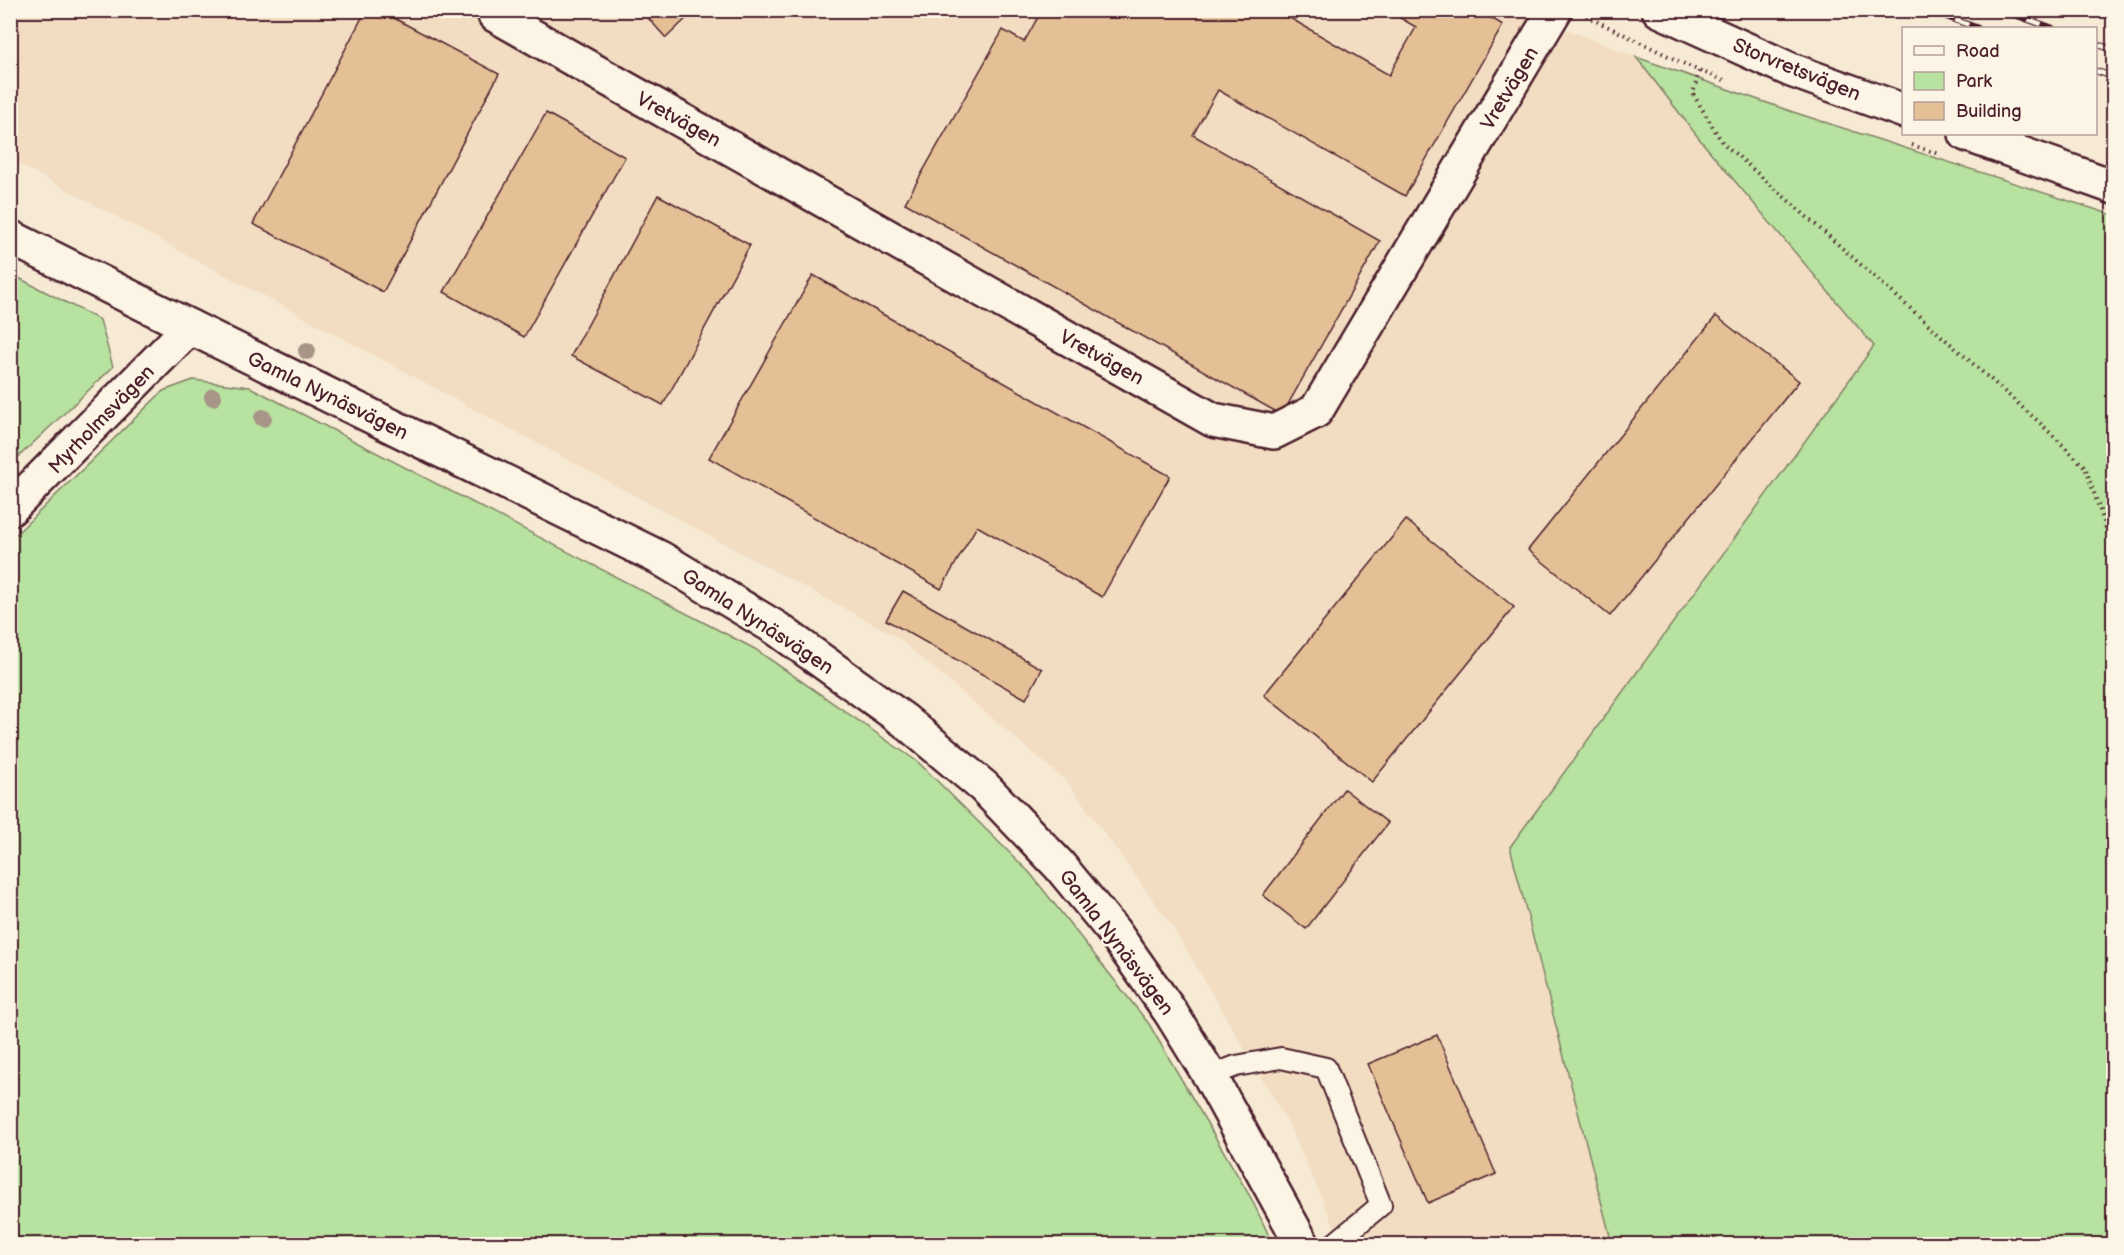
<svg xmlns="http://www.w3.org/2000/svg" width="2124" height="1255" font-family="'Balsamiq Sans',sans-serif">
<rect width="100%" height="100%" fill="#f7ead5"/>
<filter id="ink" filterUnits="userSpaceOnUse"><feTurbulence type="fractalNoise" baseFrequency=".0167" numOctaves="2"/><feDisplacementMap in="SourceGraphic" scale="12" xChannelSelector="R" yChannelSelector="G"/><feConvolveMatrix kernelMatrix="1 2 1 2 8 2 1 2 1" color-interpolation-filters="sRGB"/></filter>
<g filter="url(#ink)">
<polygon fill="#f2ddc2" points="1519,10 1636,57 1701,141 1874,346 1510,847 1612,1244 1342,1244 1288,1123 1174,929 1068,783 897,637 11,160 10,11"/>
<g fill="#b7e29f" stroke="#808065" stroke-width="1.5">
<polygon points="1636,57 1793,112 2113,215 2113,1244 1612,1244 1510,847 1874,346 1701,141"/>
<polygon points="11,274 100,320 113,367 11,464"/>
<polygon points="193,380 250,387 755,649 918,762 1030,873 1149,1024 1251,1198 1273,1244 11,1244 11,539 163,391"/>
</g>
<g fill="#e5bf95" stroke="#4a1f2b" stroke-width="1.5">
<polygon points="366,10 379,10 499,74 383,292 253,224"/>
<polygon points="641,10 695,10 666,38"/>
<polygon points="1042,10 1276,10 1389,75 1416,27 1386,10 1478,10 1503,25 1405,196 1218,90 1193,135 1380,241 1282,415 905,203 1003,30 1024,42"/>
<polygon points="546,113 625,157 524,337 444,292"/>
<polygon points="658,195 750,245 663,405 571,356"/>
<polygon points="813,275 1170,476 1102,597 977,526 941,589 709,458"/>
<polygon points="1716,316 1799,381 1610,616 1528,550"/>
<polygon points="1406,520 1514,607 1372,782 1264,695"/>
<polygon points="903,591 1042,669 1026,699 886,620"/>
<polygon points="1344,789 1388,823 1306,929 1263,895"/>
<polygon points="1437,1035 1496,1174 1428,1203 1368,1064"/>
</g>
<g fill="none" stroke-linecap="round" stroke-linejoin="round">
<g stroke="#4a1f2b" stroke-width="24">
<polyline id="lane" points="1210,1076 1236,1066 1281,1058 1326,1068 1381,1205 1334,1244"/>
</g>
<g stroke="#4a1f2b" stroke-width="38">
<g id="street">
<polyline points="496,10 495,15 1213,420 1274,432 1316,411 1555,10"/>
<polyline points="1659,10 1791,70 1904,111"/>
<polyline points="1966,134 2114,187"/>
<polyline points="10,509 190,327"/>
</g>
</g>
<g stroke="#4a1f2b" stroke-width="38">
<polyline id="secondary" points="10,237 190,327 660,558 776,628 905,721 984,787 1059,865 1114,932 1171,1013 1210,1076 1302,1244"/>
</g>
<g stroke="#4a1f2b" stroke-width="4" stroke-dasharray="1.5 4.5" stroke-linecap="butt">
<polyline points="1586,16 1699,71 1693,94 1722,142 2040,423 2085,467 2114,551"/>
<polyline points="1700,71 1727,81"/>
<polyline points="1912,145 1939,154"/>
</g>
<use href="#lane" stroke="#fcf5e5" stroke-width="20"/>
<use href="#street" stroke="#fcf5e5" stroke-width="33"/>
<use href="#secondary" stroke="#fcf5e5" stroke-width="33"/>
<g stroke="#4a1f2b" stroke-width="7">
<g id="rail">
<polyline points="1929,10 1977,28"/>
<polyline points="2002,10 2052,28"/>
<polyline points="2096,44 2114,50"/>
<polyline points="2096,71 2114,77"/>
</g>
</g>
<use href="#rail" stroke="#fcf5e5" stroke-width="4.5" stroke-dasharray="14" stroke-linecap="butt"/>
</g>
<g fill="#a79587">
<circle cx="307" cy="351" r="9"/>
<circle cx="213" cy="397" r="9"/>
<circle cx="263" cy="418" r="9"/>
</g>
</g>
<g text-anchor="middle" stroke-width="5" stroke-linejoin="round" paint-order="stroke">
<g font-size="20" fill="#4a1f2b" stroke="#fcf5e5">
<text transform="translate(1797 69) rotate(22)" y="7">Storvretsvägen</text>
<text transform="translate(1509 88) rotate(-59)" y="7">Vretvägen</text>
<text transform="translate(679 119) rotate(29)" y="7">Vretvägen</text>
<text transform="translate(1102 357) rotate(29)" y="7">Vretvägen</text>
<text transform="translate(328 395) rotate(26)" y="7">Gamla Nynäsvägen</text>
<text transform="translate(101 419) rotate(-46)" y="7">Myrholmsvägen</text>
<text transform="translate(758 621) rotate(33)" y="7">Gamla Nynäsvägen</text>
<text transform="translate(1117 942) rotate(53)" y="7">Gamla Nynäsvägen</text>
</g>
</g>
<rect width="2124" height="1255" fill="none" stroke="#fcf5e5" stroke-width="36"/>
<rect x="18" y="18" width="2088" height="1219" fill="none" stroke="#4a1f2b" stroke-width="2" filter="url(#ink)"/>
<rect x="1902" y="27" width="195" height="108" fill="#fcf5e5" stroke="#b59f9b" stroke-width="1.5"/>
<rect x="1914" y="46" width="30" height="9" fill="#fcf5e5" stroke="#b59f9b" stroke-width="1.5"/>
<text x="1956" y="57" font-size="18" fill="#4a1f2b">Road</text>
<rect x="1914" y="72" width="30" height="18" fill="#b7e29f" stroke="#b59f9b" stroke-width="1.5"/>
<text x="1956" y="87" font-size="18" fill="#4a1f2b">Park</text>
<rect x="1914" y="102" width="30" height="18" fill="#e5bf95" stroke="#b59f9b" stroke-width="1.5"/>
<text x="1956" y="117" font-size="18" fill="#4a1f2b">Building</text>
</svg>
